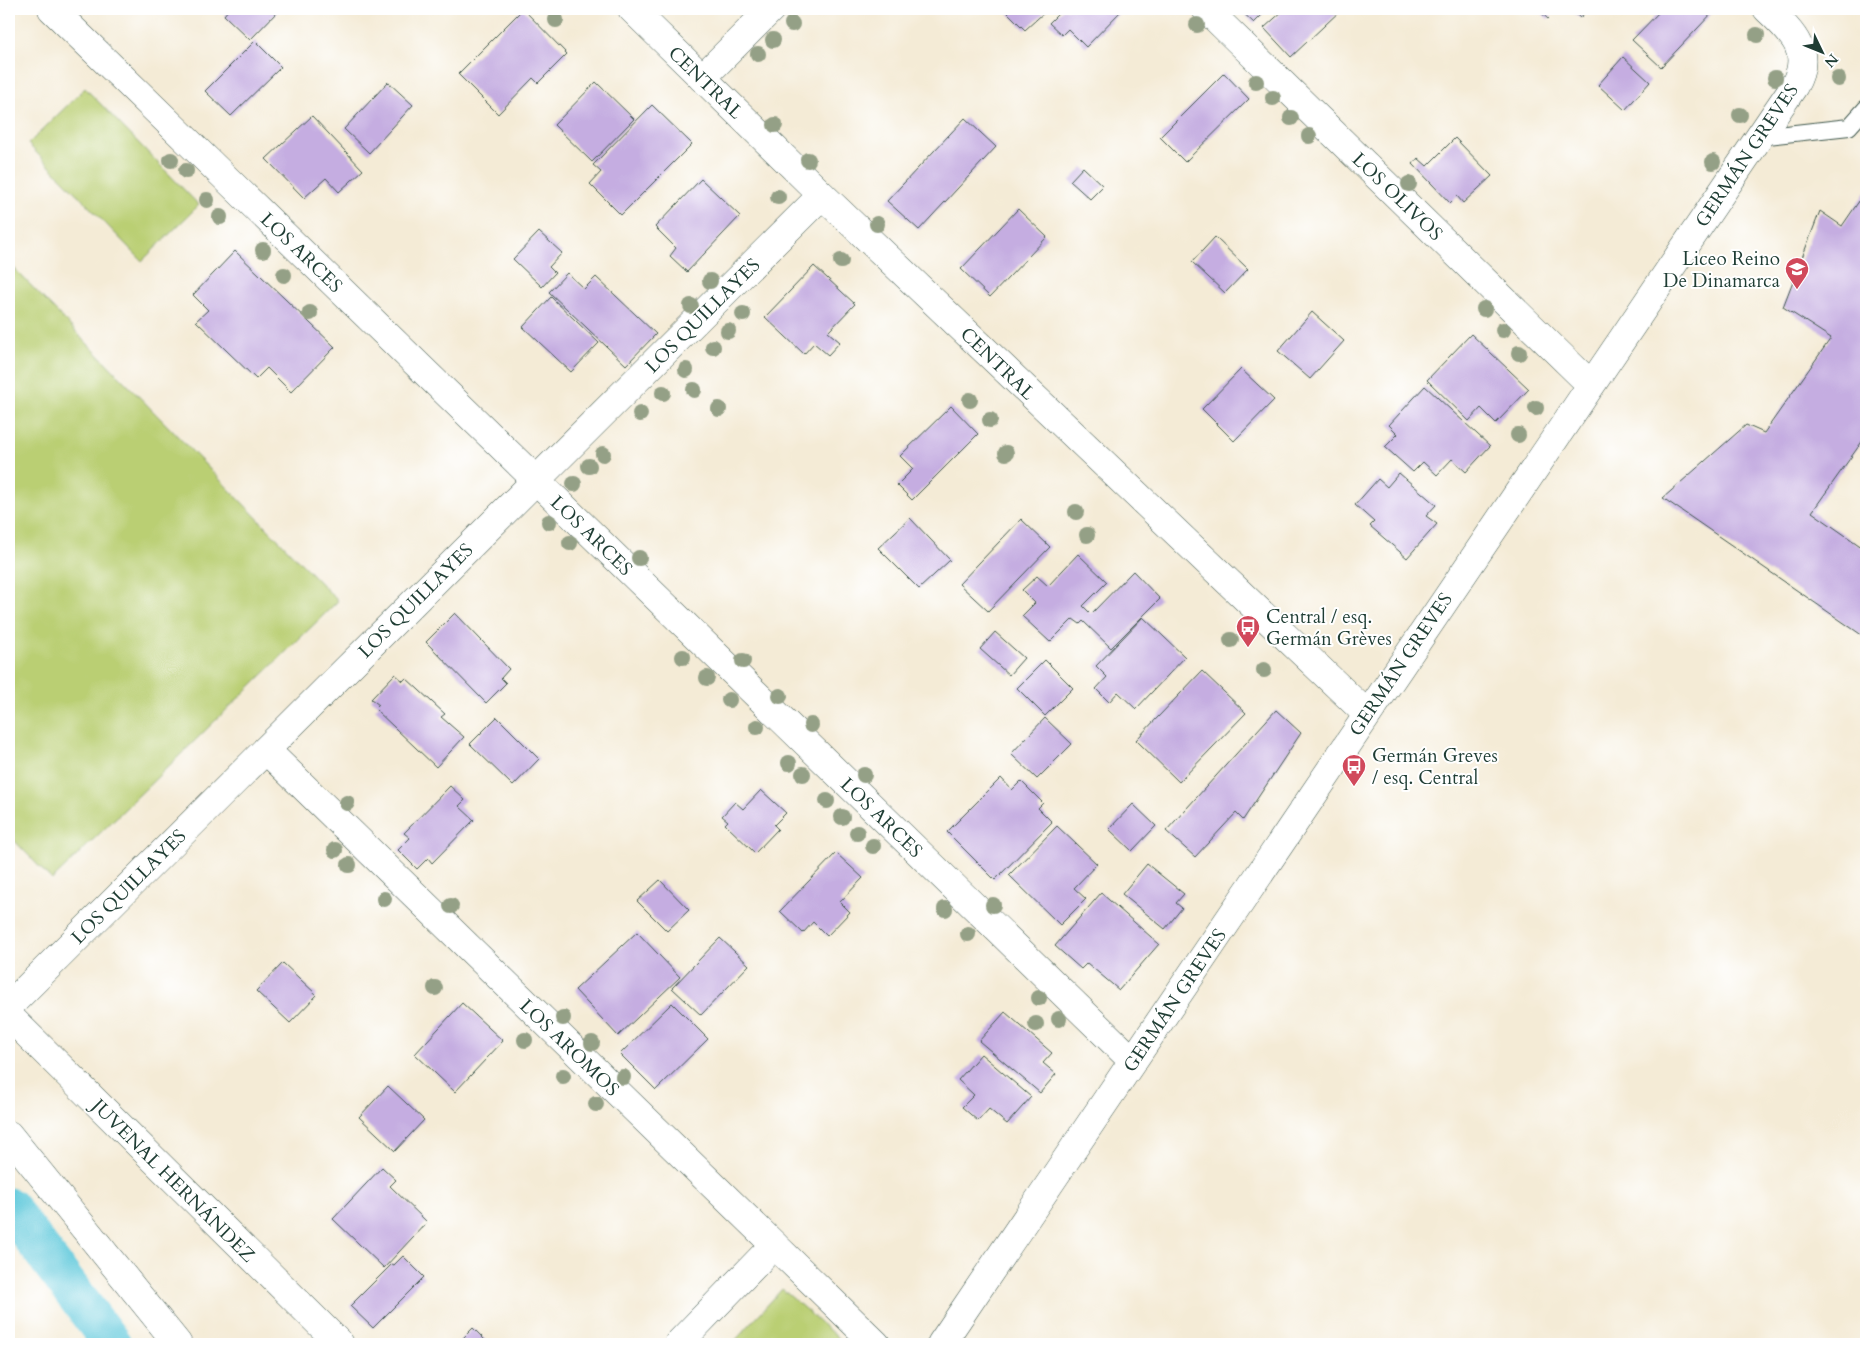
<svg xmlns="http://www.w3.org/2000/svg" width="1875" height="1353" font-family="Cardo,serif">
<rect width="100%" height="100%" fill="#fff"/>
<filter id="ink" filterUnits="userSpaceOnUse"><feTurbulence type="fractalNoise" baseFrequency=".02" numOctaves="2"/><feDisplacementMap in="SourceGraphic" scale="10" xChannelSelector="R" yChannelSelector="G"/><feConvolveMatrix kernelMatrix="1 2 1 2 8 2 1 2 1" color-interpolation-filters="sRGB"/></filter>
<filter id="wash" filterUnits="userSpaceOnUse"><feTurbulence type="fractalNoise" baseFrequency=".0096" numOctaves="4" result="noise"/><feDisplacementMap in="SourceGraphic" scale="20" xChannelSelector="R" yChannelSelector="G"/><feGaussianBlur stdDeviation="1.12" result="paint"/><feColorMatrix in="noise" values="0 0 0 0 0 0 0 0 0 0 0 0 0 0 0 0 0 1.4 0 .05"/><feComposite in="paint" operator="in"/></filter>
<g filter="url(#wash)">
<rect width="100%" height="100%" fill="#f4ebd6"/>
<g fill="#bacf73" stroke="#6c8654">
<polygon points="85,88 199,205 142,261 28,144"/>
<polygon points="9,263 338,601 52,880 9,835"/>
<polygon points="782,1289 845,1344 732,1344"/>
</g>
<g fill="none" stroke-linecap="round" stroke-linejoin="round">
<polyline stroke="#60c9db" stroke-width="39" points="9,1207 112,1344"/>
</g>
<g id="blocks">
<g fill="#c5ade1">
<polygon points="229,9 280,9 250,40 224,15"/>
<polygon points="523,9 567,54 538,83 533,78 498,114 458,74"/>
<polygon points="1004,9 1048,9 1025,30"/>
<polygon points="1063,9 1123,9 1086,47 1068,29 1062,35 1049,23"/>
<polygon points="1239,9 1268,9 1254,23"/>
<polygon points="1285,9 1340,9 1341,10 1291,57 1264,28"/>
<polygon points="1537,9 1558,9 1548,19"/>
<polygon points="1570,9 1588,9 1580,18"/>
<polygon points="1662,9 1713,9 1714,11 1661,67 1632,40"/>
<polygon points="255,41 281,67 231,116 205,91"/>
<polygon points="1623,57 1650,82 1625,110 1598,85"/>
<polygon points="1224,73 1249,99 1185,162 1160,137"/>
<polygon points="388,82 413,105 369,153 344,129"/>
<polygon points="596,82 634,119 592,162 554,125"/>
<polygon points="652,105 692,144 621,215 590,184 601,172 593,165"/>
<polygon points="312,116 363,170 339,192 326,178 304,198 266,159"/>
<polygon points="965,118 996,147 919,230 887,201"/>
<polygon points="1455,138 1492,176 1463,203 1457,196 1450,203 1413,164 1418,158 1427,166"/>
<polygon points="1083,167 1103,186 1090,199 1070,181"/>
<polygon points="701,179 740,216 687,272 670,256 676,248 655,227"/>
<polygon points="1866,191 1866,436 1812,512 1866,550 1866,638 1663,498 1746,425 1764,433 1831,338 1783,307 1820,211 1842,226"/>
<polygon points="1018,209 1047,237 990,297 961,269"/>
<polygon points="539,232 562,253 549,267 555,273 542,287 513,259"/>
<polygon points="1215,237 1248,269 1225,293 1192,262"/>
<polygon points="235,251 335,347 291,392 267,368 256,379 196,321 208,310 193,295"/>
<polygon points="814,266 855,304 828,332 840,342 828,355 814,343 804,354 765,317"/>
<polygon points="567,273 584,289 596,277 656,334 626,365 549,292"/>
<polygon points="551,297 599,343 571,372 523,327"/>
<polygon points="1312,312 1344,341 1310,379 1278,351"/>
<polygon points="1471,334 1529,389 1496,423 1481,408 1469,421 1427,380"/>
<polygon points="1241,369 1274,400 1234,441 1202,409"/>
<polygon points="1425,386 1490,446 1466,472 1452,459 1437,475 1423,462 1413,472 1385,447 1398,434 1389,425"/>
<polygon points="951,406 978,434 912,500 897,485 913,469 900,456"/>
<polygon points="1399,473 1436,505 1426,516 1437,524 1407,558 1370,526 1374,522 1355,505 1378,479 1387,487"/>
<polygon points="910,518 950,560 919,589 878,548"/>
<polygon points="1021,519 1050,547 988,611 959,584"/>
<polygon points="1078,554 1107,582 1083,606 1091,614 1133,571 1160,599 1111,648 1083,621 1080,624 1073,619 1050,642 1022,616 1035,603 1022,590 1037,576 1048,586"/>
<polygon points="455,613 509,669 501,678 506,683 486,703 426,642"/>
<polygon points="1143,617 1185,657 1136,709 1118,692 1109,702 1096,689 1107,677 1096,666"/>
<polygon points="995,632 1024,658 1009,675 980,649"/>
<polygon points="1045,660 1073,688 1045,716 1017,688"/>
<polygon points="1202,671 1246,713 1179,782 1136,740"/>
<polygon points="395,674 403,681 406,678 445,714 441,717 464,737 436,767 375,709 379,705 371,699"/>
<polygon points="1276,710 1301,733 1243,820 1236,813 1195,857 1166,831"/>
<polygon points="497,717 539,759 513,786 470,744"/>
<polygon points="1045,718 1072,744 1037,779 1011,754"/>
<polygon points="1001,778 1012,790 1021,781 1043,803 1038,808 1052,822 995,880 947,832"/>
<polygon points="450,786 465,800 459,806 474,820 432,863 428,858 417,869 398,850 410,838 404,833"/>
<polygon points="761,790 786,813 774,825 778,829 755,853 725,824 728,821 722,816 735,802 743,809"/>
<polygon points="1133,804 1156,826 1132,851 1109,829"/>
<polygon points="1057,826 1097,864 1074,888 1086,899 1060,925 1009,875"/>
<polygon points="836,853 863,878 840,902 850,912 827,936 813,922 803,933 780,911"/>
<polygon points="1147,864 1184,894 1176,903 1182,908 1165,929 1122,894"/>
<polygon points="660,880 689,910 667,931 637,901"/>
<polygon points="1101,893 1159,944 1119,990 1087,963 1081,969 1055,946"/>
<polygon points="637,932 680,977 618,1036 575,990"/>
<polygon points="720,938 749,965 701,1015 672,988"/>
<polygon points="283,963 317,995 290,1023 256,991"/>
<polygon points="462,1003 503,1041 455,1092 415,1054"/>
<polygon points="672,1003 708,1039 656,1090 620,1054"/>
<polygon points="1005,1012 1052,1053 1043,1063 1056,1074 1040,1093 979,1041"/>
<polygon points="981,1054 1031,1097 1007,1124 989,1109 978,1121 962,1107 974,1095 958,1080"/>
<polygon points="388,1086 424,1120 395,1151 359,1117"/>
<polygon points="382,1167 396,1180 390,1186 427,1222 384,1268 333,1219"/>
<polygon points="403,1256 424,1277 373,1328 350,1306 392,1264 394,1265"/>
<polygon points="473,1328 489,1344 457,1344"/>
</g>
</g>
</g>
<g filter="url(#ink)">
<use href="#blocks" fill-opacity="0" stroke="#3f574c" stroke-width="1"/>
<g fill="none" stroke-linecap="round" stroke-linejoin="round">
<g stroke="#3f574c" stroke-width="18">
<polyline id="service" points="1759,137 1849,127 1866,108"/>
</g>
<g stroke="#3f574c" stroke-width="29">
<g id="minor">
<polyline points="52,9 1132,1060"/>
<polyline points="632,9 822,195 1367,714"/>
<polyline points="1206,9 1590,384"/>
<polyline points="702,78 771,9"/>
<polyline points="266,750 876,1344"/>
<polyline points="9,1006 822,195"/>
<polyline points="9,1016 340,1344"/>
<polyline points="678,1344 774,1245"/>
<path d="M941,1344L1794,86C1814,51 1791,32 1767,9"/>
</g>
</g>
<g stroke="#3f574c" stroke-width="29">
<polyline id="tertiary" points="9,1135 178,1344"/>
</g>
<use href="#service" stroke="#fff" stroke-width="16"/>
<use href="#minor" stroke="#fff" stroke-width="28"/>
<use href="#tertiary" stroke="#fff" stroke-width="28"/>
</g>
<g fill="#94a086">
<circle cx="556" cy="20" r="8"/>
<circle cx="792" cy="24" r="8"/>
<circle cx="1197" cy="25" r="8"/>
<circle cx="1757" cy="35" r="8"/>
<circle cx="773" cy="40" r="8"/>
<circle cx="758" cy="54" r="8"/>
<circle cx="1775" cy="78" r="8"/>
<circle cx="1838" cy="79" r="8"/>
<circle cx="1256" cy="82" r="8"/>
<circle cx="1273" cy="98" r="8"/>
<circle cx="1740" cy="115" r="8"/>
<circle cx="1291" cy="118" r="8"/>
<circle cx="775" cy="125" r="8"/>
<circle cx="1309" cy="136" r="8"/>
<circle cx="171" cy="160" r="8"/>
<circle cx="808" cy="160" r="8"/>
<circle cx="1713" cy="162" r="8"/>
<circle cx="186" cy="171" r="8"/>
<circle cx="1409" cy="184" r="8"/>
<circle cx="778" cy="197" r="8"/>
<circle cx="207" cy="200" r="8"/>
<circle cx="220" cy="217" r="8"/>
<circle cx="877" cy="224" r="8"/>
<circle cx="263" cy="250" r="8"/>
<circle cx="841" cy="261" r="8"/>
<circle cx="284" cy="275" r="8"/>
<circle cx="710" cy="281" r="8"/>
<circle cx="691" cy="306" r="8"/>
<circle cx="1484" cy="309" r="8"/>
<circle cx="310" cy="313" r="8"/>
<circle cx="743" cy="314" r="8"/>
<circle cx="1503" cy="330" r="8"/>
<circle cx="728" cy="331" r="8"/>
<circle cx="713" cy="347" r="8"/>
<circle cx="1519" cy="353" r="8"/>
<circle cx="686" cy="370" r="8"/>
<circle cx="694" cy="390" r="8"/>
<circle cx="663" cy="393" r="8"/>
<circle cx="970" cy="400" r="8"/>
<circle cx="1536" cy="408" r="8"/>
<circle cx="719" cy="409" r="8"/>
<circle cx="640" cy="414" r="8"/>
<circle cx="990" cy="420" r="8"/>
<circle cx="1518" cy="435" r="8"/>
<circle cx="1006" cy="453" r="8"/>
<circle cx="603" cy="454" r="8"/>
<circle cx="589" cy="466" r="8"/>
<circle cx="574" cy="484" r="8"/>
<circle cx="1076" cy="512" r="8"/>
<circle cx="549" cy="522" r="8"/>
<circle cx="1087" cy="535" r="8"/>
<circle cx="570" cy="543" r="8"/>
<circle cx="639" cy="558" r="8"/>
<circle cx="1231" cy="640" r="8"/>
<circle cx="683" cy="657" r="8"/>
<circle cx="743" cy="661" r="8"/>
<circle cx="1264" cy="670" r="8"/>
<circle cx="707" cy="678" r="8"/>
<circle cx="780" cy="696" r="8"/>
<circle cx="729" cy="700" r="8"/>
<circle cx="811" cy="725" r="8"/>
<circle cx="757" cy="727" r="8"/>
<circle cx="789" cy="763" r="8"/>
<circle cx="803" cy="774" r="8"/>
<circle cx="864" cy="775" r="8"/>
<circle cx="827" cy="801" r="8"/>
<circle cx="347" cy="803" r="8"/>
<circle cx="842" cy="817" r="8"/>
<circle cx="857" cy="833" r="8"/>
<circle cx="873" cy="846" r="8"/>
<circle cx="335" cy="850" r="8"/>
<circle cx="349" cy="865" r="8"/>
<circle cx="384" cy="899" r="8"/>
<circle cx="993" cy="905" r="8"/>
<circle cx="451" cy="906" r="8"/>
<circle cx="945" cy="909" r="8"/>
<circle cx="968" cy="934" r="8"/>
<circle cx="435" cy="988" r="8"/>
<circle cx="1039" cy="998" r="8"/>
<circle cx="563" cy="1018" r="8"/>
<circle cx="1059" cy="1019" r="8"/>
<circle cx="1036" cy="1024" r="8"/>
<circle cx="525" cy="1040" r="8"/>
<circle cx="592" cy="1043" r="8"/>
<circle cx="563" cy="1076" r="8"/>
<circle cx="623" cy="1077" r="8"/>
<circle cx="596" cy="1104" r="8"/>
</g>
</g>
<defs>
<g id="school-pin" transform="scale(1.25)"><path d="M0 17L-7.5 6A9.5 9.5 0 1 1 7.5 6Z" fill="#d1495b" stroke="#fff"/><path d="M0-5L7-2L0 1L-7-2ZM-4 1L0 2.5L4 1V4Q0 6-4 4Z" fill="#fff"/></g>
<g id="bus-pin" transform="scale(1.25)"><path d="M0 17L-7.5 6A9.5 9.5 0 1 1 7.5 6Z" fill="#d1495b" stroke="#fff"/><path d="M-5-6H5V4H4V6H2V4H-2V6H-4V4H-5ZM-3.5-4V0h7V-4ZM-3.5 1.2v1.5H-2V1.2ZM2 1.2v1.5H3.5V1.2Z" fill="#fff"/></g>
</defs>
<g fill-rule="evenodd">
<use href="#school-pin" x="1797" y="269"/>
<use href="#bus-pin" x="1248" y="627"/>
<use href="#bus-pin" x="1354" y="766"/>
</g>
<g text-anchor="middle" stroke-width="4" stroke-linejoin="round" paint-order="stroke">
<g font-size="19" fill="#1f3d34" stroke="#fff">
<text transform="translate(706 82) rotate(44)" y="7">CENTRAL</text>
<text transform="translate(1746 155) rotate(-56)" y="7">GERMÁN GREVES</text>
<text transform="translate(1398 196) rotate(44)" y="7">LOS OLIVOS</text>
<text transform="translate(302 252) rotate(44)" y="7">LOS ARCES</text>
<text transform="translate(702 315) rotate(-45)" y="7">LOS QUILLAYES</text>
<text transform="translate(998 363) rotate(44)" y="7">CENTRAL</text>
<text transform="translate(592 535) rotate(44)" y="7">LOS ARCES</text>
<text transform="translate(415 600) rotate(-45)" y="7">LOS QUILLAYES</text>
<text transform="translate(1400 664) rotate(-56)" y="7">GERMÁN GREVES</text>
<text transform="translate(882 817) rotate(44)" y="7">LOS ARCES</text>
<text transform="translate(128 886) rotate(-45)" y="7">LOS QUILLAYES</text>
<text transform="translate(1174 1000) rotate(-56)" y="7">GERMÁN GREVES</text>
<text transform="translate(570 1047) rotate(44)" y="7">LOS AROMOS</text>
<text transform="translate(174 1180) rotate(45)" y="7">JUVENAL HERNÁNDEZ</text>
</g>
<g font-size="19" fill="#1f3d34" stroke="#fff" text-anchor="start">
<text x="1780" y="265" text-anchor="end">Liceo Reino<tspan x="1780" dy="22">De Dinamarca</tspan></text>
<text x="1266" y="623">Central / esq.<tspan x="1266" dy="22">Germán Grèves</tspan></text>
<text x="1372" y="762">Germán Greves<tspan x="1372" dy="22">/ esq. Central</tspan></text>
</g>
</g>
<rect width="1875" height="1353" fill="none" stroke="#fff" stroke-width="30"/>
<g transform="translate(1822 52) rotate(133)" stroke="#ffffff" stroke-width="4" paint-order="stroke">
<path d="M0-4L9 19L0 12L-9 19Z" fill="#1f3d34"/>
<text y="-8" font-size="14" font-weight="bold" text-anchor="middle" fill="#1f3d34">N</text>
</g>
</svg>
